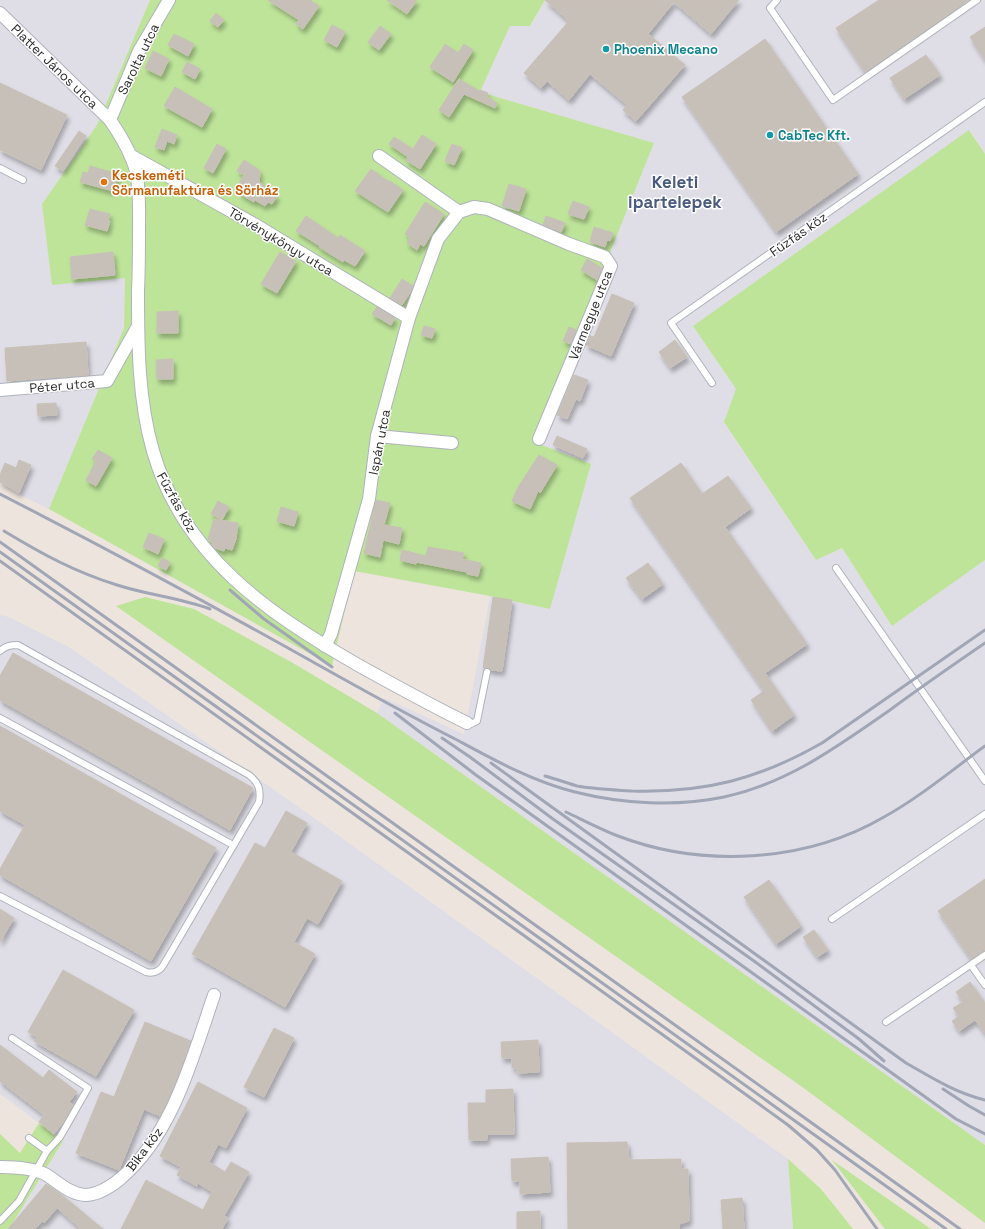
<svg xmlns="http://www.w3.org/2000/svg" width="985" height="1229" font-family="'Space Grotesk',sans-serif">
<defs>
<filter id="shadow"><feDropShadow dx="2.5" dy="4.5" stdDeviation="2" flood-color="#0004"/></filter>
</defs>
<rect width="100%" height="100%" fill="#ede4de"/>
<g fill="#dfdee6">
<polygon points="0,0 150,0 97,125 42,204 52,284 125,277 124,328 49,509 17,493 0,483"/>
<polygon points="545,0 985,0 985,154 970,130 693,326 736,389 724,423 816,560 842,548 892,626 985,560 985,1145 377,713 384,698 464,734 490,596 550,609 534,442 654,143 480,92 510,26 531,26"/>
<polygon points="0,615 9,617 69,647 303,810 788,1159 793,1229 9,1229 63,1141 0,1094"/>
</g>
<g fill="#bee49a">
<polygon points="150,0 545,0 530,26 510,26 480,92 654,143 534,442 591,464 550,609 490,596 354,571 332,666 49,509 124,328 125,278 52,285 42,204 97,125"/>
<polygon points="969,130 985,154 985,560 892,626 842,548 816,560 724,422 736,389 693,326"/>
<polygon points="145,597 194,609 293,663 377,713 985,1145 985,1223 805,1089 116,606"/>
<polygon points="39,1123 63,1141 9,1229 0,1229 0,1134 20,1153"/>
<polygon points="788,1159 821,1189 853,1229 793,1229"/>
<polygon points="832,1160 931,1229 885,1229"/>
</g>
<g fill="#c6c0b9" stroke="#c9c0b7" filter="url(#shadow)">
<polygon points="268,0 310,0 319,6 303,29 296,24 299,20"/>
<polygon points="387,0 417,0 407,14"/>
<polygon points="545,0 739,0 711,34 674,2 648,34 685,65 636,121 623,110 627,105 590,74 569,100 547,81 541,88 524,73 569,21"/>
<polygon points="879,0 969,0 865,72 836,28"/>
<polygon points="216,13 224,20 218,27 210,21"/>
<polygon points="332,25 345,32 337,47 324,40"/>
<polygon points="380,26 391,34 379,50 368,42"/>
<polygon points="985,27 985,60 970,37"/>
<polygon points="174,34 194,44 188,56 168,45"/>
<polygon points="765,39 858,174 776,232 682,97"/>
<polygon points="445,44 458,53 464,44 473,50 453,82 430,67"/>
<polygon points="153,51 169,59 161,76 145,68"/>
<polygon points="926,55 940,75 904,99 890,78"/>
<polygon points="187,62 200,69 195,79 182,72"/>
<polygon points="459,79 479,91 480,90 488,93 486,96 497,103 495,108 464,94 449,117 439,110"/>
<polygon points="0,83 67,115 41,170 0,150"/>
<polygon points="175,87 212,109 202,127 164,106"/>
<polygon points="162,129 177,135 174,144 167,141 164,150 155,147"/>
<polygon points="79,131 86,136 63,171 55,166"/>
<polygon points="422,135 436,144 420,169 406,160 408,157 389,144 394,137 413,149"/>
<polygon points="217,144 226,149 213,173 204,168"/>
<polygon points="452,144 462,148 454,165 445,161"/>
<polygon points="244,160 259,170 260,173 259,182 264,185 263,188 277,196 272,204 268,202 265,206 255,200 254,202 240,194 242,192 236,189 244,175 237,171"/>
<polygon points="90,166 118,174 113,191 80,182 83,172 88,173"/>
<polygon points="371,169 389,182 390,181 403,190 388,212 355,191"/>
<polygon points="509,184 526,189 519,211 502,206"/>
<polygon points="573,201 589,207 584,219 568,214"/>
<polygon points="425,202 444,214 424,246 420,244 417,250 407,243 410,237 405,234"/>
<polygon points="90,209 110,214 108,221 110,221 107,231 85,225"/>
<polygon points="306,216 338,238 340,235 365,251 355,266 344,260 343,262 319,247 320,246 296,231"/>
<polygon points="546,216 565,223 561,232 543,225"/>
<polygon points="594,227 613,233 610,241 607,240 605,247 590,242"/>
<polygon points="113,252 115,275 72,279 70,257"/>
<polygon points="280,252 296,261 277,293 261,284"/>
<polygon points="587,259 602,268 597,280 581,270"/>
<polygon points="402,279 413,286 410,293 402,305 390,298"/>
<polygon points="612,294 634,303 611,356 586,345 590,336 594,337"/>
<polygon points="377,307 395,318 391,325 372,314"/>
<polygon points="178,311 178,333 157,333 157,312"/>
<polygon points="424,326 435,329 432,338 421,335"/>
<polygon points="569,327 576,330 571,344 563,341"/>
<polygon points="675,340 687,357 670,368 659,352"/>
<polygon points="86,342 88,375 7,381 5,348"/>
<polygon points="173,359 173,379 157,379 156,360"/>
<polygon points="574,375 588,380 580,401 576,399 567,419 557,415"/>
<polygon points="56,403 57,415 38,416 37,404"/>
<polygon points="557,436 587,449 583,458 553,445"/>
<polygon points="98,450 112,458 96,486 86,480 96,461 92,459"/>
<polygon points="539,455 557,465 540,493 538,491 530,509 512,501 518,487"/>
<polygon points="19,460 31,465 19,493 0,482 0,475 5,463 16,468"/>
<polygon points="681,463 702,494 728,476 751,508 725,527 807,644 765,673 794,715 772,731 751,700 764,691 630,498"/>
<polygon points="376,500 390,503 384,525 402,528 399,544 383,540 380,557 364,553"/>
<polygon points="218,501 229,507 222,520 211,514"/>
<polygon points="281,507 298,512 294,526 277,521"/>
<polygon points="214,519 238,523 236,539 232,550 225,548 224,551 215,548 212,545 213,543 208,539"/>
<polygon points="149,533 164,539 158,554 143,547"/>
<polygon points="428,547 464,553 462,559 481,563 478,576 467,574 467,572 416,562 416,564 400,560 402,550 426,556"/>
<polygon points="162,558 170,562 166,570 158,566"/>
<polygon points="648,563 663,584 642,599 626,578"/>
<polygon points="493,597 512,600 502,671 491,670 488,668 483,668"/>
<polygon points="13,653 253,788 230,830 0,700 0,676"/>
<polygon points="0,726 216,848 151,961 0,875 0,869 25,825 0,811"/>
<polygon points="286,811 307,823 291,852 342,881 318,924 307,918 294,942 315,954 285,1007 192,954 255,843 265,848"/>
<polygon points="985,879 985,951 971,959 938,911"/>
<polygon points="769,880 801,926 776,944 744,897"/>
<polygon points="0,909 14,918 0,942"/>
<polygon points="814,930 828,950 817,957 803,937"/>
<polygon points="63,970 134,1010 96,1076 34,1041 37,1037 28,1032"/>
<polygon points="970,982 985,1003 985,1034 975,1020 959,1031 952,1021 959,1016 953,1008 963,1002 956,992"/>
<polygon points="145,1022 191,1041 172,1091 161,1114 160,1116 144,1109 119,1170 76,1153 101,1092 114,1097"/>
<polygon points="274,1028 294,1038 264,1097 244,1087"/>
<polygon points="538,1040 539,1072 517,1073 517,1068 512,1068 512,1058 502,1058 501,1042"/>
<polygon points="0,1045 43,1078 49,1070 77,1092 69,1102 73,1105 65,1120 54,1134 39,1122 44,1115 0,1081"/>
<polygon points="198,1082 247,1108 226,1148 218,1144 209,1162 225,1172 231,1162 249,1172 224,1216 228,1218 222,1229 121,1229 146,1180 203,1210 212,1192 198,1183 197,1186 177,1175 181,1167 160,1156"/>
<polygon points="513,1089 514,1134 487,1134 487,1140 469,1140 468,1103 486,1103 486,1090"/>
<polygon points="627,1142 629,1160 681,1159 681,1169 688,1169 689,1221 679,1224 679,1229 568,1229 567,1143"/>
<polygon points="548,1157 550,1192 520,1194 520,1181 512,1181 511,1159"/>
<polygon points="46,1184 62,1195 103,1229 81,1229 57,1208 44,1223 42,1221 35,1229 8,1229"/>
<polygon points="742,1198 744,1229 723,1229 721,1200"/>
<polygon points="540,1211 540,1229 517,1229 517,1212"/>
</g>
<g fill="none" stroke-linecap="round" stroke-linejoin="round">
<g stroke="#aeb3bb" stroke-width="8">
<g id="service">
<polyline points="777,0 770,8 833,100 977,0"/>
<polyline points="0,168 23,180"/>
<polyline points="712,383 671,323 985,102"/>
<polyline points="836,568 985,781"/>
<path d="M0,651C6,646 10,645 18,645L249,775C259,783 261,790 259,802L164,964C160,971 154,974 146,972L0,896"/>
<polyline points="0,718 233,845"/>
<polyline points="467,723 471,724 477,721 487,672"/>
<polyline points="832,919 985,814"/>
<polyline points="971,965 985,985"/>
<polyline points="886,1022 985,955"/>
<polyline points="29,1138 47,1151"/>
<polyline points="0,1221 19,1201 47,1151 60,1137 88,1088 12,1038"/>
</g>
</g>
<g stroke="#aeb3bb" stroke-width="14">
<g id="minor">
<path d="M0,13L110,120C121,136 131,152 136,171C140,190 139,210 139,229C139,250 139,270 138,291C138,345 138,399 153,451C183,556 269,614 358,665C394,685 430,705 467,723"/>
<polyline points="110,120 139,51 169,0"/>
<polyline points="130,155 254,224 409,318"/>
<polyline points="379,156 459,212"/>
<polyline points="0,390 107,381 138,326"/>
<polyline points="377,436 452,443"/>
<polyline points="325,646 331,634 369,499 377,436 409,318 438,239 459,212 474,207 488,209 569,244 605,257 611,266 539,439"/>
<path d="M0,1167C14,1167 32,1168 45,1174C57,1181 69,1194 85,1195C98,1195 110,1187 120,1179C173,1134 192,1059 214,995"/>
</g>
</g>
<use href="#service" stroke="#fff" stroke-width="6"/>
<use href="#minor" stroke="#fff" stroke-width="12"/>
<g stroke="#a0a6b6" stroke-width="3">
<path d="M0,494C105,548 210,604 313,662C361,689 410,716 459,741C496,761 534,782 575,792C623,804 676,807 724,797C788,783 837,747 890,710C921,687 953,665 985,643"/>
<path d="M4,531C42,554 75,572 117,585C148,595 180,598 210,609"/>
<polyline points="0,542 960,1229"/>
<polyline points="0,552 946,1229"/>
<polyline points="0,561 684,1050 788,1125 817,1150 835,1170 877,1229"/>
<polyline points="230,590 264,619 332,667"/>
<polyline points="395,713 476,775 956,1119 985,1134"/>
<polyline points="442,738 470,757 553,819 754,961 859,1039 884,1061"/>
<path d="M491,763L906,1063C932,1078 956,1093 985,1100"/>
<path d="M545,776C556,779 567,783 577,786C595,789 614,790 632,791C705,793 759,779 822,743L985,630"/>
<path d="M566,812C583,820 600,829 618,836C702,868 805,863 884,817C920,797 952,770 985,746"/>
<polyline points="943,1089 969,1106 985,1115"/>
</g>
</g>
<g fill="#0f9aa8" stroke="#fff" stroke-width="1.5">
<circle cx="606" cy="49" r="4"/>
<circle cx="770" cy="135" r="4"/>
</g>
<circle fill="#e8710a" stroke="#fff" stroke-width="1.5" cx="104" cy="182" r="4"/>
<g text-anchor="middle" stroke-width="3" stroke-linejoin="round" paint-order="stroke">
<g font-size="13" font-weight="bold" fill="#0d838f" stroke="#fff" text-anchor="start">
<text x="614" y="54">Phoenix Mecano</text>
<text x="778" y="140">CabTec Kft.</text>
</g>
<g font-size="13" fill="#2b2b2b" stroke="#fff">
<text transform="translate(138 59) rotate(-64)" y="5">Sarolta utca</text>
<text transform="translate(55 66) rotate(44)" y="5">Platter János utca</text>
<text transform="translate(798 234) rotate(-35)" y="5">Fűzfás köz</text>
<text transform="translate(281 241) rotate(31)" y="5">Törvénykönyv utca</text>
<text transform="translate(590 315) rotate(-68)" y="5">Vármegye utca</text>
<text transform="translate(62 385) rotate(-5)" y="5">Péter utca</text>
<text transform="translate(379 442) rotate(-79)" y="5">Ispán utca</text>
<text transform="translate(177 502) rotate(61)" y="5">Fűzfás köz</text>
<text transform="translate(144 1149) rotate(-53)" y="5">Bika köz</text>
</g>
<g font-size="13" font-weight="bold" fill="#c56008" stroke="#fff" text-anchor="start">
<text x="112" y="180">Kecskeméti<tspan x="112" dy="15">Sörmanufaktúra és Sörház</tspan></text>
</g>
<g font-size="17" font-weight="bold" fill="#4b5b7d" stroke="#fff">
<text x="675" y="188">Keleti<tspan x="675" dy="20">ipartelepek</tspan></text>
</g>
</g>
</svg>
